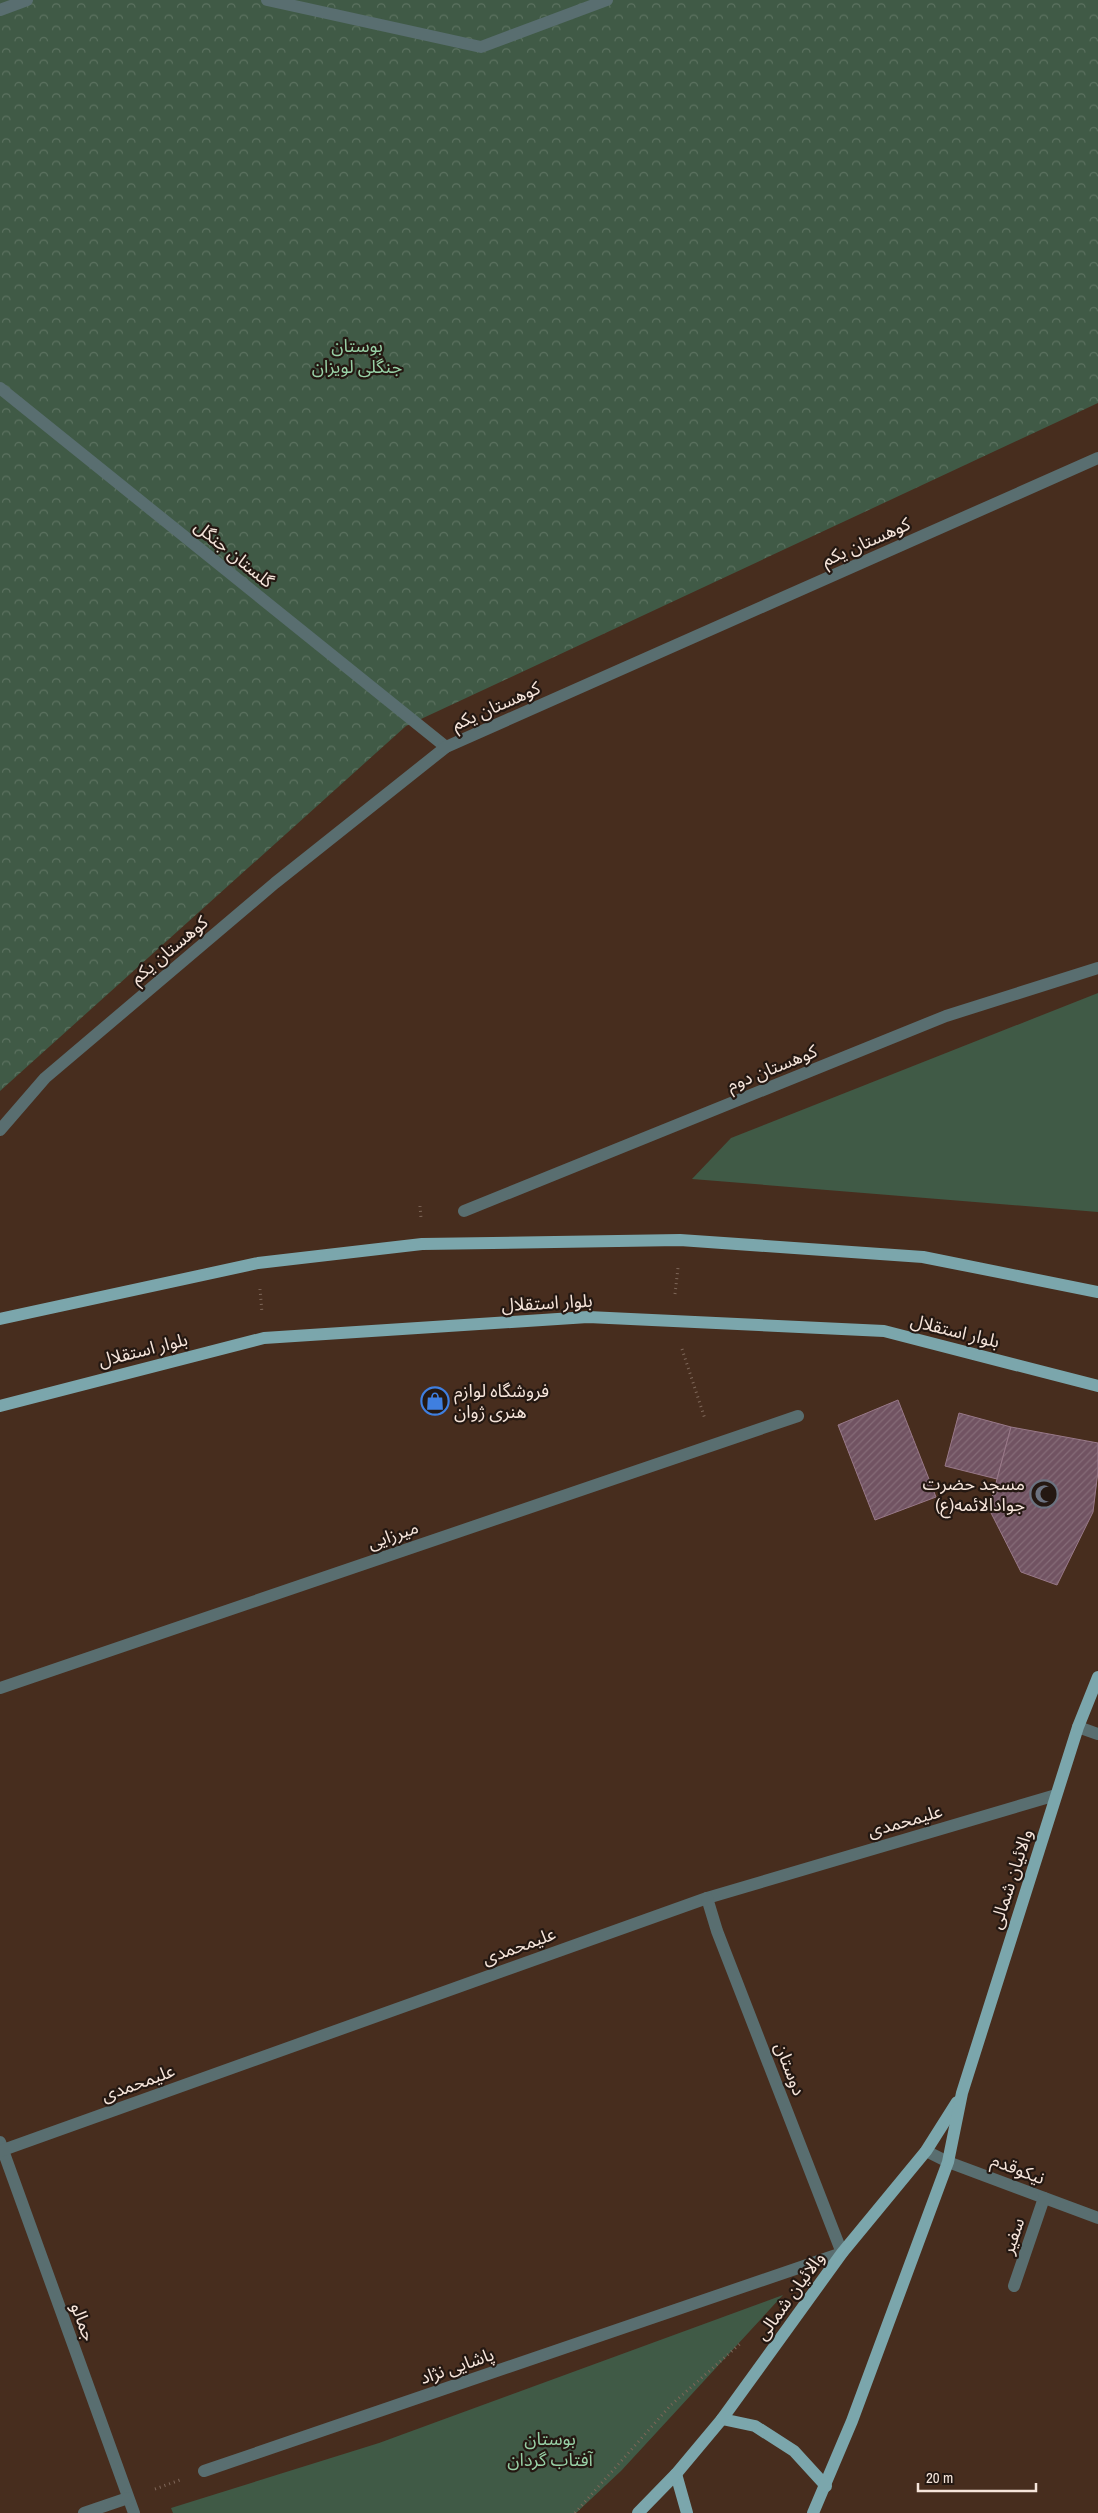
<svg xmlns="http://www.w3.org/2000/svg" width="1098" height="2513" font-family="'Archivo Narrow','Noto Sans Arabic',sans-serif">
<defs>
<pattern id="forest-crowns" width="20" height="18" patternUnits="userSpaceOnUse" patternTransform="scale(1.25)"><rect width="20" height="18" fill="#405a46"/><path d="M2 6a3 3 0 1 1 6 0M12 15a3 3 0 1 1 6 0" fill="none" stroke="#5c7260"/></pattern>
<pattern id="building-hatch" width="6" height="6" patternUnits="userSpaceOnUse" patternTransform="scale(1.25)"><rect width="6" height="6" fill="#715362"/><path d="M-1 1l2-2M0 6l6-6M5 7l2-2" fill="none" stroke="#866c78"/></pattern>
</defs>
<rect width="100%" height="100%" fill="#472d1e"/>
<polygon fill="url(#forest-crowns)" points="0,0 1098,0 1098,403 406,726 0,1091"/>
<g fill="#405a46">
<polygon points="1098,993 1098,1212 692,1179 731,1138"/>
<polygon points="783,2295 621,2471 576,2513 173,2513 171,2508 379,2443"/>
</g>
<g fill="url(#building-hatch)" stroke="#997989">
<polygon points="898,1400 936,1497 875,1520 838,1425"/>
<polygon points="959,1413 1011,1427 997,1479 945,1466"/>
<polygon points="1011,1427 1098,1443 1098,1471 1093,1512 1057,1585 1021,1572 989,1509"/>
</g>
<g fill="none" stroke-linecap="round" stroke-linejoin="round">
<g stroke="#7e6759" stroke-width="3" stroke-dasharray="1 4" stroke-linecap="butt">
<polyline points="420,1206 421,1218"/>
<polyline points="260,1289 262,1313"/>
<polyline points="675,1294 678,1268"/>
<polyline points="682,1349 705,1419"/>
<polyline points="155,2489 180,2480"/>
<polyline points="575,2513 671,2405 741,2343"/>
</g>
<g stroke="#596e70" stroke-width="12">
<polyline points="267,0 481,47 607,0"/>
<polyline points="0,10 27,0"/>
<polyline points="0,388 446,747"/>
<polyline points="0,1130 45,1078 275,883 446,747 1098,458"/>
<polyline points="464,1211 946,1016 1098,968"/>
<polyline points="0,1688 798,1416"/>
<polyline points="1078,1727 1098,1734"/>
<polyline points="0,2142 134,2513"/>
<polyline points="0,2151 707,1898 1056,1795"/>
<polyline points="926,2151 948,2162 1098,2218"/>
<polyline points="1014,2286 1044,2198"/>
<polyline points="204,2471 842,2253 717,1931 707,1898"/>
<polyline points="84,2513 128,2498"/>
</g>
<g stroke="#7ba6ac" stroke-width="12">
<polyline points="0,1319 258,1263 422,1244 680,1240 923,1257 1098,1292"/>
<polyline points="0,1406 264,1338 588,1317 884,1331 1098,1386"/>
<polyline points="722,2419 755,2426 794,2451 826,2486"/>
<polyline points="676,2474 687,2513"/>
<polyline points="638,2513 676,2474 722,2419 842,2253 926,2151 957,2102"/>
<polyline points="813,2513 852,2421 948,2162 962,2093 1078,1727 1098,1677"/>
</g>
</g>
<defs>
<g id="shop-ring" transform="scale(1.4375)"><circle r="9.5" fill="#241812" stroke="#3f7fe0" stroke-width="1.5"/><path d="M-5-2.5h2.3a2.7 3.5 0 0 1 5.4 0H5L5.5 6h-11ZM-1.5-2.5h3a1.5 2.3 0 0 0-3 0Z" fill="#3f7fe0"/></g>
<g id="mosque-ring" transform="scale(1.4375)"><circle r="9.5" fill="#241812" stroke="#6b7280" stroke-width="1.5"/><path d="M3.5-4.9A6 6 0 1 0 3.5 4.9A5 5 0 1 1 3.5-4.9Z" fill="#6b7280"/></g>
</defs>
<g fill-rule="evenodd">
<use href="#shop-ring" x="435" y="1401"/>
<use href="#mosque-ring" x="1044" y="1494"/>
</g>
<g text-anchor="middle" stroke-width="4.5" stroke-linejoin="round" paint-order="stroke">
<g font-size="18" fill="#98d1a6" stroke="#241812">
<text x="357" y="352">بوستان<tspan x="357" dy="21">جنگلی لویزان</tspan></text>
<text x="550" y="2445">بوستان<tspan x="550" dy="21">آفتاب گردان</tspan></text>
</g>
<g font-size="18" fill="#f6e5db" stroke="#241812">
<text transform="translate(866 542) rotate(-24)" y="6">کوهستان یکم</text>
<text transform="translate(234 554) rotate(39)" y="6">گلستان جنگل</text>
<text transform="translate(496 706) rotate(-24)" y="6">کوهستان یکم</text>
<text transform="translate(169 950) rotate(-40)" y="6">کوهستان یکم</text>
<text transform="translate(772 1068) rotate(-22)" y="6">کوهستان دوم</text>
<text transform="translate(547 1303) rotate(-3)" y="6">بلوار استقلال</text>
<text transform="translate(955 1331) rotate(14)" y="6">بلوار استقلال</text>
<text transform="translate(143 1350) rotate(-14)" y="6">بلوار استقلال</text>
<text transform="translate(393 1535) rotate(-19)" y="6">میرزایی</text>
<text transform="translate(905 1821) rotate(-16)" y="6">علیمحمدی</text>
<text transform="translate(1011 1879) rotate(-72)" y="6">والائیان شمالی</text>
<text transform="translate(519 1946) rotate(-20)" y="6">علیمحمدی</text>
<text transform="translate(790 2069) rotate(69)" y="6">دوستان</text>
<text transform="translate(138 2083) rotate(-20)" y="6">علیمحمدی</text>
<text transform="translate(1018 2169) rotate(21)" y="6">نیکوقدم</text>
<text transform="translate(1013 2236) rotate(-71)" y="6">سفیر</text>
<text transform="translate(790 2296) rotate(-54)" y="6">والائیان شمالی</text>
<text transform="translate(83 2322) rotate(70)" y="6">جمالو</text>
<text transform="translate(457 2366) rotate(-19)" y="6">پاشایی نژاد</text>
</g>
<g font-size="18" fill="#f6e5db" stroke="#241812" text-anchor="start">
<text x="454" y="1397">فروشگاه لوازم<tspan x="454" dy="21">هنری ژوان</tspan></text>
<text x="1025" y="1490" text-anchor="end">مسجد حضرت<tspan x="1025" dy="21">جوادالائمه(ع)</tspan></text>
</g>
</g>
<path d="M918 2483v8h118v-8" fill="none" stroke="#f6e5db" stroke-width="2.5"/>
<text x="926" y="2483" font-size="15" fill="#f6e5db" stroke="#241812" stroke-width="4" paint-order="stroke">20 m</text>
</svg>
